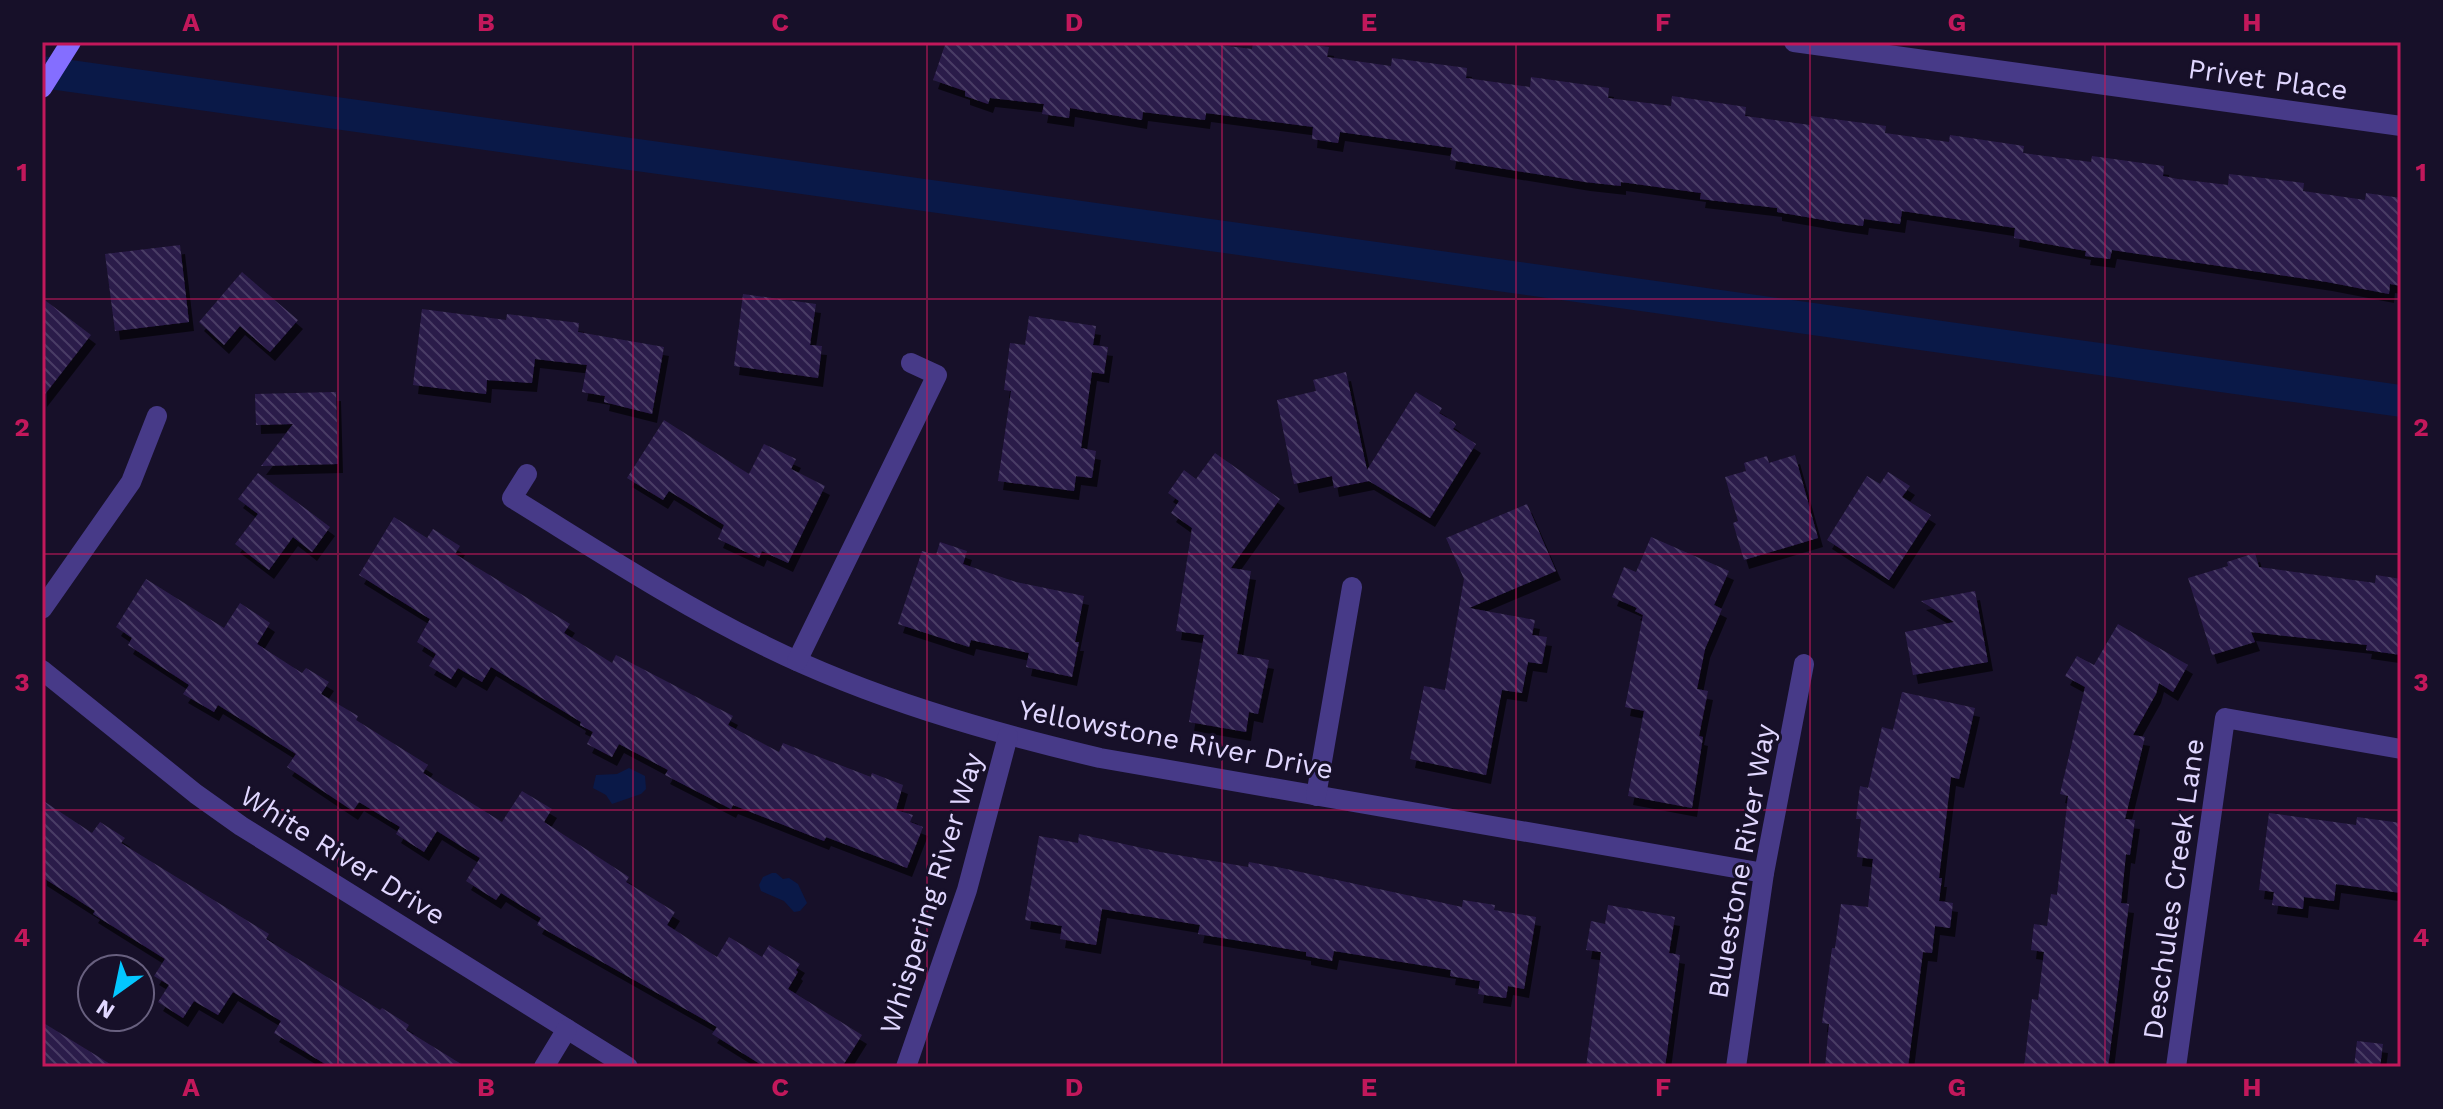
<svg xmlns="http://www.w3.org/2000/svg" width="2443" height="1109" font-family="'Work Sans',sans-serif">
<defs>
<pattern id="building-back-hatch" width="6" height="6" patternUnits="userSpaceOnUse" patternTransform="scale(2)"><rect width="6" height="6" fill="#2b1c4a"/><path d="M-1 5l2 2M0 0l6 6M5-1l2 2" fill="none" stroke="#493c65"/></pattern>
<filter id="shadow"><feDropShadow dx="5" dy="9" stdDeviation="0" flood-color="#0009"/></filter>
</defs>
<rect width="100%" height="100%" fill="#171029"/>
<g fill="#0a1948">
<polygon points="629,768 645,776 646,789 641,794 612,804 606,795 593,788 596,775 617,774"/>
<polygon points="772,873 776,873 783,879 789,878 798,884 807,903 800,911 794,912 784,901 761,891 759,885 763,877"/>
</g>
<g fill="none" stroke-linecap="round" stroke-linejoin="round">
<polyline stroke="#0a1948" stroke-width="32" points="42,72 2401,401"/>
</g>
<g fill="url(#building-back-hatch)" filter="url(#shadow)">
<polygon points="946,42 1195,42 1252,49 1253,42 1292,42 1329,47 1327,57 1391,66 1392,58 1467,68 1466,78 1530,87 1531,77 1609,88 1608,98 1671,106 1672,96 1746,107 1745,116 1810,125 1811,116 1886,126 1885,133 1949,142 1950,135 2024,146 2023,153 2091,162 2092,156 2164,166 2163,176 2178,179 2228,185 2229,174 2304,183 2303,191 2365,200 2366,193 2401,198 2401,286 2390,284 2389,294 2327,282 2112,250 2110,259 2085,256 2086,251 2014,238 2015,228 1902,211 1900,224 1864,219 1863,226 1841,223 1777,212 1777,208 1700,199 1701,193 1621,182 1621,186 1585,182 1450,160 1452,148 1340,132 1338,143 1312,139 1313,127 1206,113 1205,120 1143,112 1142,120 1070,108 1069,118 1042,114 1044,104 990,98 988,104 965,96 965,91 933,80"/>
<polygon points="180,245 189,322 115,331 105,254"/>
<polygon points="242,272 298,320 270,352 240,326 224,345 199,322"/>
<polygon points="743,294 816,304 810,345 822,346 818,378 734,366"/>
<polygon points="42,298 91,335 42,398"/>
<polygon points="422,309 506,320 507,314 579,323 578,332 664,347 652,414 604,402 605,396 582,392 587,365 535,359 532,383 487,380 486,394 413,385"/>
<polygon points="1029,316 1096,326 1093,345 1108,347 1104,374 1092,372 1081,448 1096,451 1092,478 1076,476 1074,491 998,481 1011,391 1004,390 1010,343 1025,345"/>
<polygon points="1346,372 1367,470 1416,392 1442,408 1439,413 1454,422 1456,425 1453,429 1476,444 1430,518 1369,481 1334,488 1332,476 1294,484 1277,400 1316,391 1313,380"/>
<polygon points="336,392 338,464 261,466 293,424 256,425 255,394"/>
<polygon points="664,420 749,474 764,444 796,459 791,469 825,486 788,563 762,551 759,558 718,539 724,525 669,491 663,500 627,478"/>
<polygon points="1215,453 1280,499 1231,568 1251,571 1237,654 1269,660 1258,714 1249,712 1246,732 1189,722 1204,635 1176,631 1192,528 1171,513 1179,501 1168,493 1184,470 1196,479"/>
<polygon points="1795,455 1818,538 1744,560 1733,523 1738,521 1725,477 1746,471 1744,463 1767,456 1769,463"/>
<polygon points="1888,472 1910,486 1902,497 1931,515 1889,580 1827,540 1867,476 1880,484"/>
<polygon points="258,473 330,527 312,552 293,537 269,570 235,544 258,514 238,499"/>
<polygon points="1527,504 1556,571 1469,608 1535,620 1532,635 1547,637 1542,664 1528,662 1522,693 1502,690 1486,775 1410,759 1424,686 1445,690 1464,579 1446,538"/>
<polygon points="394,517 427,538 433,529 460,546 455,554 570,624 564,633 612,663 616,655 733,716 728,725 779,752 783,743 871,777 872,773 903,785 896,810 913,815 910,822 923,827 907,868 826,837 824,841 733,805 731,809 665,775 668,770 619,744 612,757 587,744 593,732 580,725 581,722 491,667 482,682 458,668 451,679 429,666 436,654 417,642 430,619 359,575"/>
<polygon points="1651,537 1729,571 1714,605 1722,609 1705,649 1697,689 1708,691 1699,736 1703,737 1692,808 1628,796 1644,711 1625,707 1643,615 1635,611 1637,608 1612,597 1624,567 1636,572"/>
<polygon points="940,542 967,551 963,564 1016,582 1084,596 1075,642 1079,642 1072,677 1026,667 1029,653 971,640 969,647 898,624 922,551 936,555"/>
<polygon points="2255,553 2259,567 2375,583 2376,575 2401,579 2401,655 2366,650 2367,645 2251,632 2255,642 2212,655 2188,578 2228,566 2227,562"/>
<polygon points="146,579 224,628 240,603 270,623 257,644 302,673 306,668 329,682 321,694 358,716 356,720 428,765 423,773 502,822 522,791 552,809 544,822 629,877 626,882 675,912 667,925 717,957 729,937 762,957 769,945 800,964 796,970 798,972 788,989 862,1035 842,1067 765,1067 712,1034 717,1027 537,925 541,918 501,893 496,900 466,881 480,858 437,831 424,852 396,834 400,827 359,802 353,811 287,767 296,754 218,705 214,712 183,694 189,685 128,645 132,638 116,627"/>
<polygon points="1975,591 1988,662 1913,675 1905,632 1954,622 1921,601"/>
<polygon points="2118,624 2188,665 2173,692 2159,683 2156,694 2133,735 2145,737 2125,819 2135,820 2130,855 2126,854 2121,903 2129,904 2108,1067 2024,1067 2032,999 2038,1000 2044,952 2031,950 2034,924 2047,926 2051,894 2057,895 2068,796 2060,794 2085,687 2065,676 2077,656 2094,665"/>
<polygon points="1902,692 1975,708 1959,779 1951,777 1939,878 1942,878 1939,901 1953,903 1950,928 1935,926 1932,953 1923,952 1908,1067 1825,1067 1829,1024 1822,1023 1832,948 1835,948 1841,904 1868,907 1873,859 1857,857 1861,819 1856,819 1860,786 1868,788 1882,727 1893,730"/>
<polygon points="42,800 92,833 100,822 125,838 121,843 269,934 266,939 380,1010 382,1008 409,1025 406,1030 466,1067 330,1067 274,1033 281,1021 233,992 218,1015 194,1001 183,1018 158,1002 169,985 154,976 165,959 93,914 95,911 42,877"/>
<polygon points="2269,813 2356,825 2357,817 2401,823 2401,893 2336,884 2334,901 2304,897 2303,909 2272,905 2274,892 2259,890"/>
<polygon points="1079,834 1160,852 1248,867 1249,862 1282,868 1462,907 1463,900 1495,905 1494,910 1536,917 1524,989 1508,986 1506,998 1478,994 1480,981 1450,976 1451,970 1334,951 1332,961 1306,956 1306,952 1198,934 1200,925 1102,909 1096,945 1060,939 1062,926 1025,920 1039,836 1078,843"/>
<polygon points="1608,905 1675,917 1669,953 1680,955 1665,1067 1586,1067 1601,952 1586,950 1591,921 1605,924"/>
<polygon points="42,1022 115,1067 42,1067"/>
<polygon points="2357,1041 2383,1044 2380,1067 2354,1067"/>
</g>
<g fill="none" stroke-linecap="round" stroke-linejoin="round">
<g stroke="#473a88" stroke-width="20">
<polyline points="1794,42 2401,126"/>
<path d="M527,474L512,498C595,549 677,603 765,646C871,698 985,731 1100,758L1764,873"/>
<polyline points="42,609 131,482 157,416"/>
<polyline points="797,661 937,375 911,363"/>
<polyline points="42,670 196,794 241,826 628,1067"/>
<polyline points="1316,796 1352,587"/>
<polyline points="544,1067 567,1029"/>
<polyline points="906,1067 967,890 1008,736"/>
<polyline points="1736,1067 1764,873 1804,664"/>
<polyline points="2176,1067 2225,718 2401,749"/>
</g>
<polyline stroke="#846eff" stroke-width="20" points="42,88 71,42"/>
</g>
<path fill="none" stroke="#c2185b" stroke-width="2" stroke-opacity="0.55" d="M338,42V1067M633,42V1067M927,42V1067M1222,42V1067M1516,42V1067M1810,42V1067M2105,42V1067M42,299H2401M42,554H2401M42,810H2401"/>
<g text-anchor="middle" stroke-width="6" stroke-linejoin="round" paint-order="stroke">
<g font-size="28" fill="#e1d7ff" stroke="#171029">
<text transform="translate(2268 79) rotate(8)" y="10">Privet Place</text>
<text transform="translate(1176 739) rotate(11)" y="10">Yellowstone River Drive</text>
<text transform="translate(343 855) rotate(32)" y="10">White River Drive</text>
<text transform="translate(1741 861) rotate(-80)" y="10">Bluestone River Way</text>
<text transform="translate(2173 889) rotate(-82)" y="10">Deschules Creek Lane</text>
<text transform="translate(931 893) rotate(-73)" y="10">Whispering River Way</text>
</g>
</g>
<rect width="2443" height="1109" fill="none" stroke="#171029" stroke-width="88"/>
<g transform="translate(116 993) rotate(213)"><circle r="38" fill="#171029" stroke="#68607f" stroke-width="2"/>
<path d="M0-6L14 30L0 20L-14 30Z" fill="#03c7ff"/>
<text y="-12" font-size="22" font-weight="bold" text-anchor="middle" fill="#e1d7ff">N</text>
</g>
<rect x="44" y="44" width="2355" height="1021" fill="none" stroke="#c2185b" stroke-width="3"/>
<g font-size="26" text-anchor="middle" font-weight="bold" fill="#c2185b">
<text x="191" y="31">A</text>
<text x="486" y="31">B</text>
<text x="780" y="31">C</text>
<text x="1074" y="31">D</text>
<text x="1369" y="31">E</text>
<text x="1663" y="31">F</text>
<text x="1957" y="31">G</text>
<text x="2252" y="31">H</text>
<text x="22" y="181">1</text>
<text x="2421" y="181">1</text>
<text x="22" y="436">2</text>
<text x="2421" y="436">2</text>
<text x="22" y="691">3</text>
<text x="2421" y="691">3</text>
<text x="22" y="946">4</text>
<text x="2421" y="946">4</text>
<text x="191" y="1096">A</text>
<text x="486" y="1096">B</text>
<text x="780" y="1096">C</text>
<text x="1074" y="1096">D</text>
<text x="1369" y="1096">E</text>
<text x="1663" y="1096">F</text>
<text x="1957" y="1096">G</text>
<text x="2252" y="1096">H</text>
</g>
</svg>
